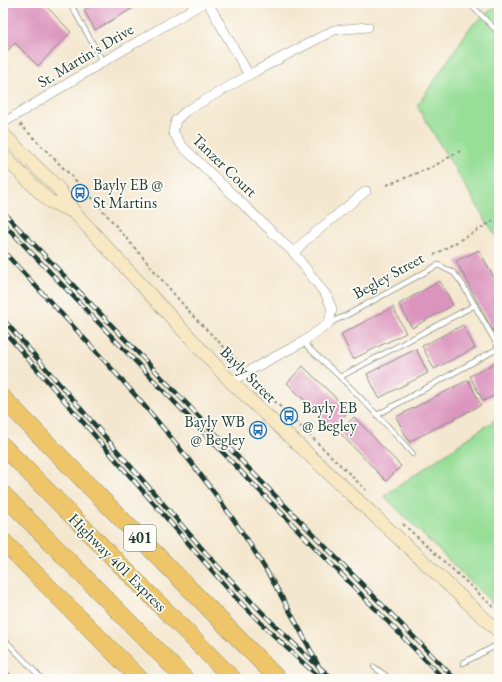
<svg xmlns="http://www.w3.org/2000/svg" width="502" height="682" font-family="'EB Garamond',serif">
<rect width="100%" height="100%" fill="#fdfcf7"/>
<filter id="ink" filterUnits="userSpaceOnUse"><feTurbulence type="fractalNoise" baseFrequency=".025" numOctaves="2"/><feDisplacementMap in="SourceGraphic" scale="8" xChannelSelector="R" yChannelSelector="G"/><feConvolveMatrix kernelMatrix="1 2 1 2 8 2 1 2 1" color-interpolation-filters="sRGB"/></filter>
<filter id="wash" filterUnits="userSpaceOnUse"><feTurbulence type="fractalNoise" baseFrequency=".012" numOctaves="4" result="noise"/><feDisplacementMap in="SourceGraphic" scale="16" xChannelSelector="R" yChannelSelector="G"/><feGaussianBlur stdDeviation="0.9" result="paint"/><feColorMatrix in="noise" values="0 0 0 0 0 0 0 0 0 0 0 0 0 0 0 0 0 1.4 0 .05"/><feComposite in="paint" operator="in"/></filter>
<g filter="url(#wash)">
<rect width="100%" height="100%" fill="#f4e7cf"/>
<g fill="#97de97" stroke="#5b8e66">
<polygon points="499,4 499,240 488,224 417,106 471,26"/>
<polygon points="499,417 499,610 384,496"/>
</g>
<g id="blocks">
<g fill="#db94be">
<polygon points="12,3 43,3 71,32 38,66 15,43 3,56 3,12"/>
<polygon points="96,3 142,3 95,30 84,10"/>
<polygon points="479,250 499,287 499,332 493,331 456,261"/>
<polygon points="440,281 453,305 412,328 399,304"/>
<polygon points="393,307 406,333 353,359 341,334"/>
<polygon points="463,325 475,348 434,369 422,346"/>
<polygon points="416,349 428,373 379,398 367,374"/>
<polygon points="499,361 499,393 483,401 470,376"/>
<polygon points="303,366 349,411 332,428 287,383"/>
<polygon points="468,380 481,405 409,442 396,417"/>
<polygon points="354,417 401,466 386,481 339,432"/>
<polygon points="3,667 15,679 3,679"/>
</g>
</g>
</g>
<g filter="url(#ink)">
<use href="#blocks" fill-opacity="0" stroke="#8a9282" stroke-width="1"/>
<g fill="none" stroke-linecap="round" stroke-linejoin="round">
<g stroke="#8a9282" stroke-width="6">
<g id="lane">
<polyline points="70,3 103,62"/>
<polyline points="469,3 499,33"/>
<polyline points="330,323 347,315 438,265 454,273 463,285 499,348"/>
<path d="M303,342C315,355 329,366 341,378C366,403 390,428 413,454"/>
<polyline points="340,377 475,305"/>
<polyline points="377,415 499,348"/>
<polyline points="3,638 42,679"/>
<polyline points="463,663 499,644"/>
<polyline points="374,667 390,679"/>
</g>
</g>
<g stroke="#8a9282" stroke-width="10">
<g id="street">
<polyline points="208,3 249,75"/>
<polyline points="3,123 103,62 203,3"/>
<polyline points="294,253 304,242 366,191"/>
<polyline points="231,382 254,368 303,342 329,323 332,309 326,295 294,253 182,146 173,132 176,120 186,111 256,71 334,30 368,27"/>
</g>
</g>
<g stroke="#8a9282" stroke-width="14">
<g id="secondary">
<polyline points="3,134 59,189 74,212 231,382 499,632"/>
<polyline points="3,156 49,201 74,212"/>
</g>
</g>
<g stroke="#8a9282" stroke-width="18">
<g id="highway">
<polyline points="3,398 278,679"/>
<polyline points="3,446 233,679"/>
<polyline points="3,494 185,679"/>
<polyline points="3,541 140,679"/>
</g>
</g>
<g stroke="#8a9282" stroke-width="2" stroke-dasharray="3 3" stroke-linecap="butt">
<polyline points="20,124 88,193 192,315 242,365"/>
<polyline points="387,185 432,167 462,150"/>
<polyline points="434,255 493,221 499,225"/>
<polyline points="254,379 258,385 366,490"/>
<polyline points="403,524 499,612"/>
</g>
<use href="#lane" stroke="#fff" stroke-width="4.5"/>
<use href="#street" stroke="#fff" stroke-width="9"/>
<use href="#secondary" stroke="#f8e8c3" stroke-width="13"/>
<use href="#highway" stroke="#eec569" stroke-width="17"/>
<g stroke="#1f3d34" stroke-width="4.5">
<g id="rail">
<polyline points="3,212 258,478 455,679"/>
<polyline points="3,223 252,483 444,679"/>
<path d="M3,251C86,340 171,428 240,529C272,577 300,628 325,679"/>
<path d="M3,319L205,552C245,596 287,640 333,679"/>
<path d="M3,330L235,597C263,625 291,654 322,679"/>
</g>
</g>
<use href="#rail" stroke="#fdfcf7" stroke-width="3" stroke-dasharray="9" stroke-linecap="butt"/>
</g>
</g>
<defs>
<g id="bus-ring" transform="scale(0.9)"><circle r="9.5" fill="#fdfcf7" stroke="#1f6fb2" stroke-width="1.5"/><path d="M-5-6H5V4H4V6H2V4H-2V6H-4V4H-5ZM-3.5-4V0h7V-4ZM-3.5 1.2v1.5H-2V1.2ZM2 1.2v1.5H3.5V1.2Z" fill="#1f6fb2"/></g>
</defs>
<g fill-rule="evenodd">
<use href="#bus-ring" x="80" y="193"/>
<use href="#bus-ring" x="289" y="416"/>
<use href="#bus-ring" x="258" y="430"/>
</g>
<g text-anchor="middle" stroke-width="3.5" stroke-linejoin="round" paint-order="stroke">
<rect fill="#fdfcf7" stroke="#62766e" stroke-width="1" x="124" y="525" width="32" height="26" rx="3"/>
<g font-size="15" font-weight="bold" fill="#1f3d34">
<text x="140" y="543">401</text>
</g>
<g font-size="16" fill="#1f3d34" stroke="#fdfcf7">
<text transform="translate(85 55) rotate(-31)" y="6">St. Martin's Drive</text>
<text transform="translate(225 165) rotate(44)" y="6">Tanzer Court</text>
<text transform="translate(388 275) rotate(-29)" y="6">Begley Street</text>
<text transform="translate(249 374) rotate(45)" y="6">Bayly Street</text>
<text transform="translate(118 562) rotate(45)" y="6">Highway 401 Express</text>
</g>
<g font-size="16" fill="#1f3d34" stroke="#fdfcf7" text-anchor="start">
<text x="93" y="190">Bayly EB @<tspan x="93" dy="18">St Martins</tspan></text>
<text x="302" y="413">Bayly EB<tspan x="302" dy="18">@ Begley</tspan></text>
<text x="245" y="427" text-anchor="end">Bayly WB<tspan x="245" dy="18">@ Begley</tspan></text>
</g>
</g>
<rect width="502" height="682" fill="none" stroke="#fdfcf7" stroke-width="16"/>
</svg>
